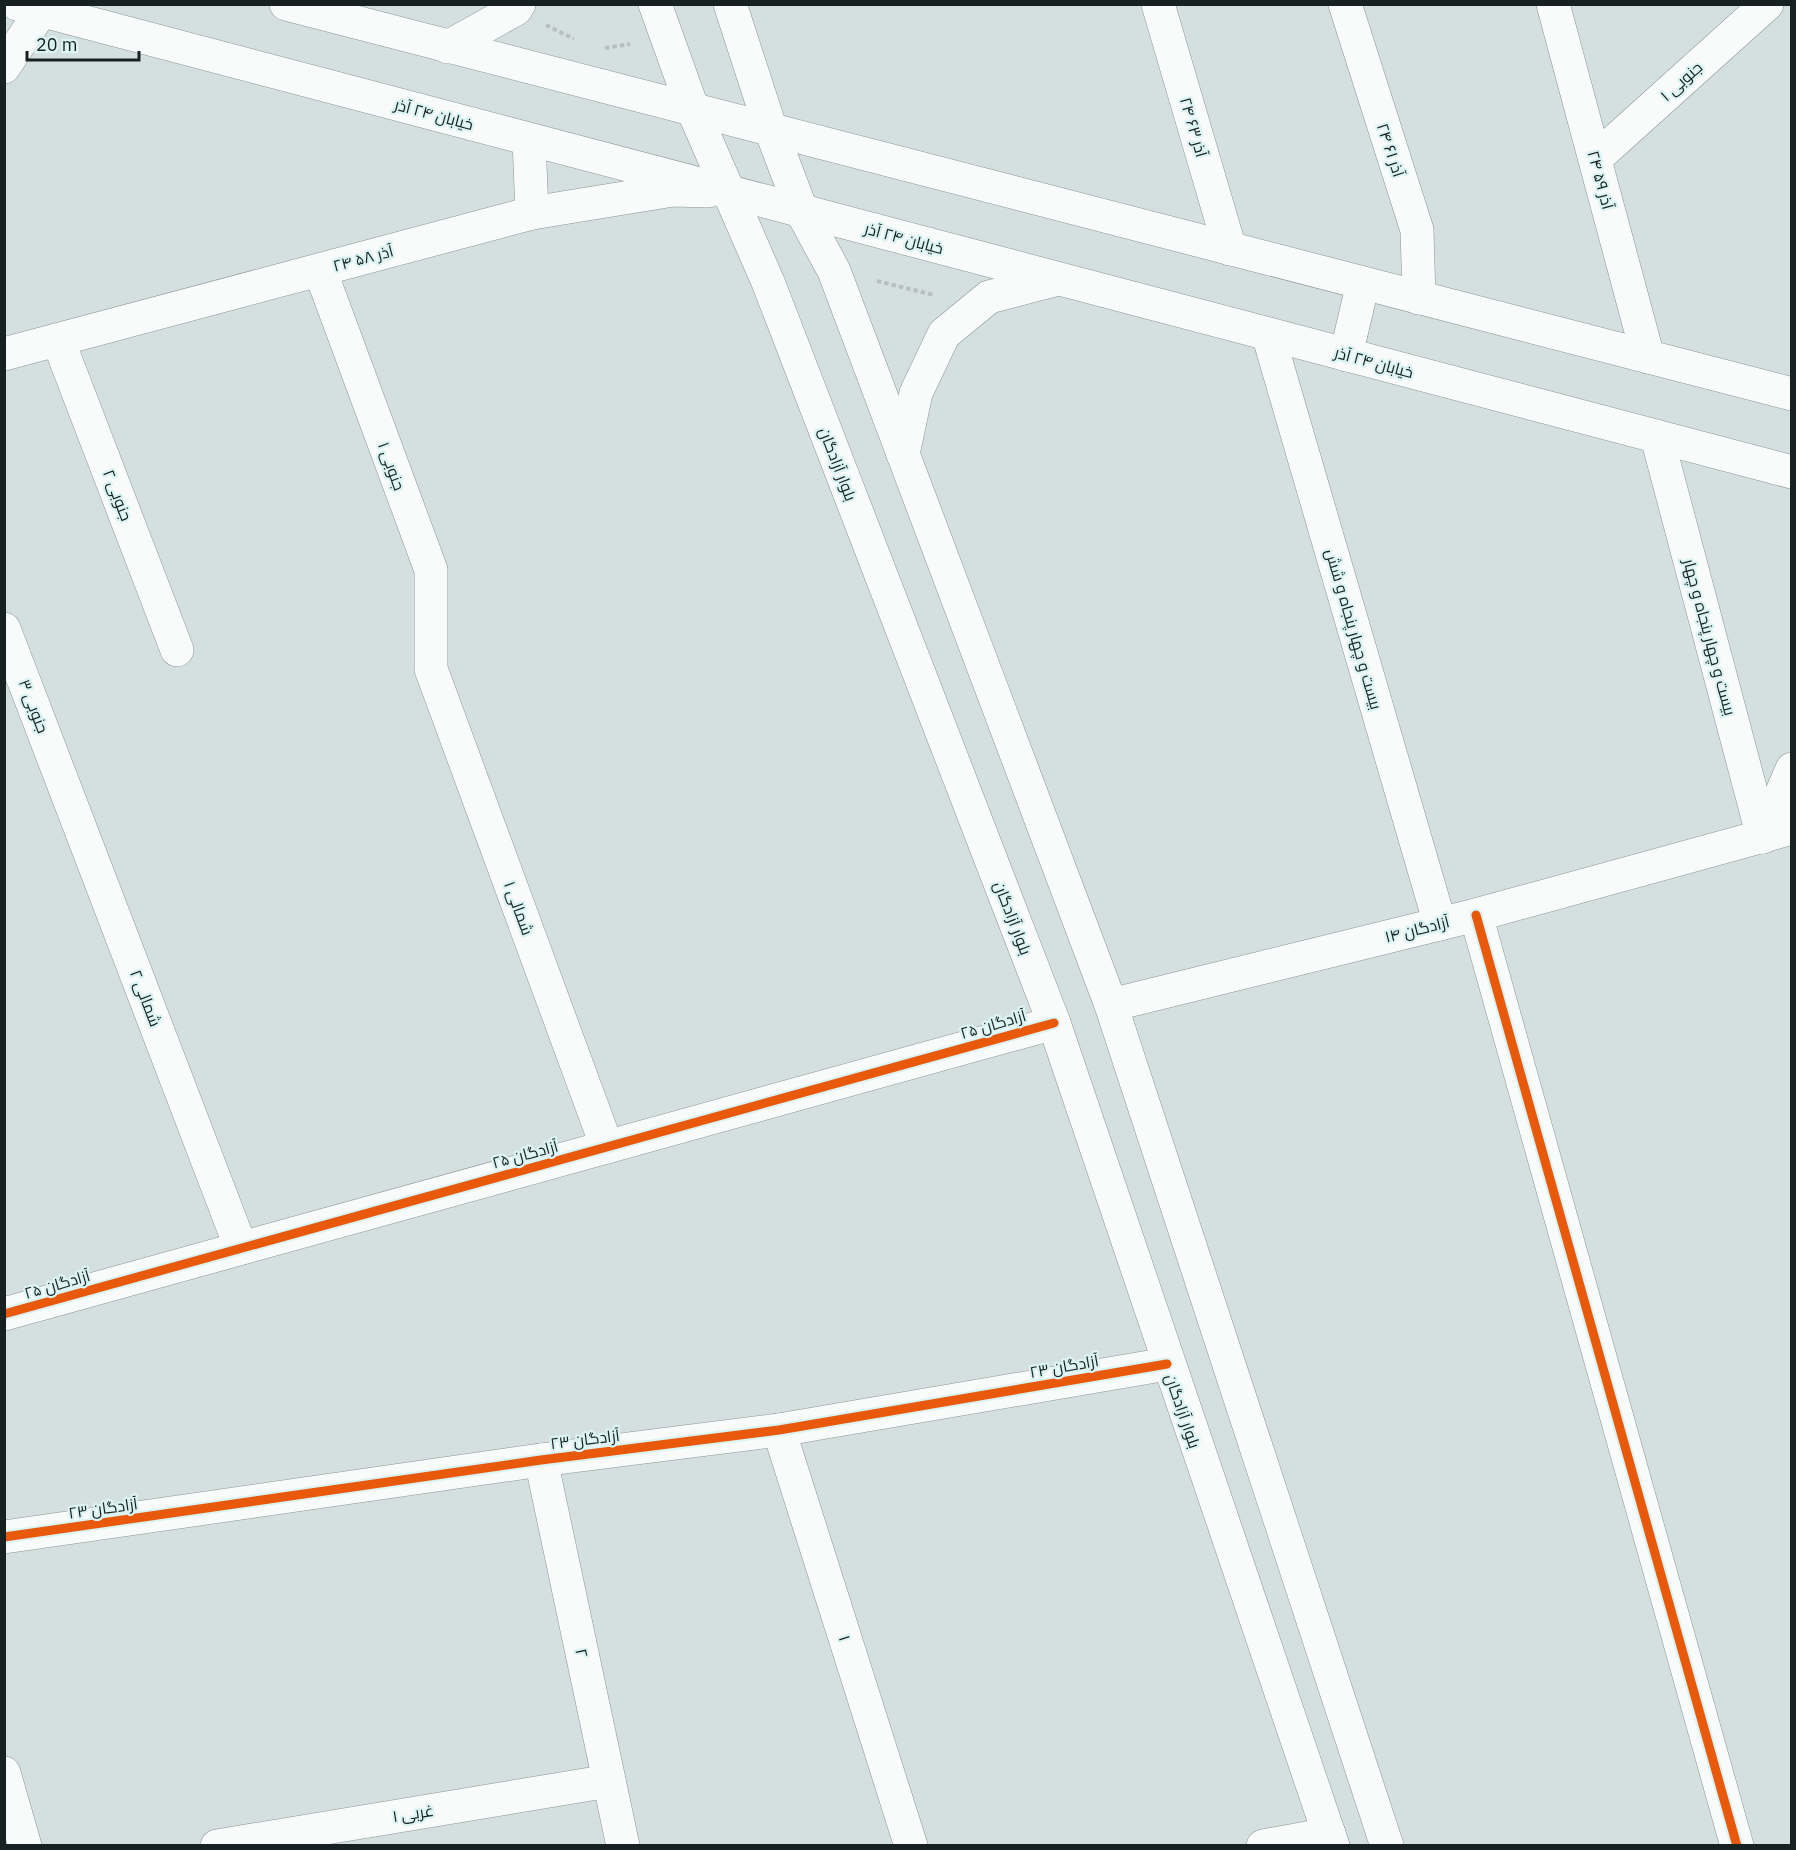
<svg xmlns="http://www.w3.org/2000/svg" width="1796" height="1850" font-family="'IBM Plex Sans',Cairo,sans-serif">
<rect width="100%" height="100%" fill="#d4e0e0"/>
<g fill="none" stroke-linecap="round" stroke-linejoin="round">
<g stroke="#8b9595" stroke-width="34">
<g id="minor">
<polyline points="1158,4 1230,249"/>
<polyline points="1345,4 1417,230 1419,298"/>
<polyline points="1553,4 1648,357"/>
<polyline points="4,67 41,11"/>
<polyline points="529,140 532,213"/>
<polyline points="1596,158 1767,4"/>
<polyline points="320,270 431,570 431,669 607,1147"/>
<polyline points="1268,334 1440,924"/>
<polyline points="58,340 177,650"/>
<polyline points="4,354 532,213 673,190 708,191"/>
<polyline points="1657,437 1763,837"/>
<polyline points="4,629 241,1248"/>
<polyline points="1763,837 1792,769"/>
<polyline points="1476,915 1737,1846"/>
<polyline points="1111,1005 1476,915 1792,828"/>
<polyline points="4,1314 1054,1023"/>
<polyline points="779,1430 911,1846"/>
<polyline points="541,1460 623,1846"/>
<polyline points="4,1537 541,1460 779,1430 1167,1364"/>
<polyline points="4,1773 25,1846"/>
<polyline points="217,1846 609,1781"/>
<polyline points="1263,1846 1329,1834"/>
</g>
</g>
<g stroke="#8b9595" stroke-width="34">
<g id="major">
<polyline points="17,4 1792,472"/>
<polyline points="286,4 1792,394"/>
<polyline points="655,4 693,110 768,282 1054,1023 1333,1846"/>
<polyline points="730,4 771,130 802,212 834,271 1111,1005 1387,1846"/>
<polyline points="448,47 516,9 519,4"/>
<polyline points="1346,355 1363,283"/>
<polyline points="903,454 916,393 944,334 989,297 1058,279"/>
</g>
</g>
<g stroke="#b9bebe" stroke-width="4" stroke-dasharray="4.5 3" stroke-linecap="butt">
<polyline points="546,25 574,39"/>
<polyline points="605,48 630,44"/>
<polyline points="877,281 934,295"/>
</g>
<use href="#minor" stroke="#f9fafa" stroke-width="33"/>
<use href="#major" stroke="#f9fafa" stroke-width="33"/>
<g stroke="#dbf3f3" stroke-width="13">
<g id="cycleway">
<polyline points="1476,915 1737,1846"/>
<polyline points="4,1314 1054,1023"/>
<polyline points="4,1537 541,1460 779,1430 1167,1364"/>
</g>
</g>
<use href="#cycleway" stroke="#e8590c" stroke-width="9"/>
</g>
<g text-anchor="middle" stroke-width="4.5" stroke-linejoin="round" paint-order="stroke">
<g font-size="16" fill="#182121" stroke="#dbf3f3">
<text transform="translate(1681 81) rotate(-42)" y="6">۱ جنوبی</text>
<text transform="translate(434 114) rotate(15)" y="6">خیابان ۲۴ آذر</text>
<text transform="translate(1194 127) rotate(74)" y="6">۲۴ آذر ۶۳</text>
<text transform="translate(1391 150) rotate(72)" y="6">۲۴ آذر ۶۱</text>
<text transform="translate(1601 180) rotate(75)" y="6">۲۴ آذر ۵۹</text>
<text transform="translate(904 238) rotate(15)" y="6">خیابان ۲۴ آذر</text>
<text transform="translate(363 258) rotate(-15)" y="6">۲۴ آذر ۵۸</text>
<text transform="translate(1374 362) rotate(15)" y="6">خیابان ۲۴ آذر</text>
<text transform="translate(838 464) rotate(69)" y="6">بلوار آزادگان</text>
<text transform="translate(392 466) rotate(70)" y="6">۱ جنوبی</text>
<text transform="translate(118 495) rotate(69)" y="6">۲ جنوبی</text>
<text transform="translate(1354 629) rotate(74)" y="6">بیست و چهار پنجاه و شش</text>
<text transform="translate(1710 637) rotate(75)" y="6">بیست و چهار پنجاه و چهار</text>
<text transform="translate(34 706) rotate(69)" y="6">۳ جنوبی</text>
<text transform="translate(519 908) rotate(70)" y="6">۱ شمالی</text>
<text transform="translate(1013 918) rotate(69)" y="6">بلوار آزادگان</text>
<text transform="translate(1417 929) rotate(-14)" y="6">آزادگان ۱۴</text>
<text transform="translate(146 998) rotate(69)" y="6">۲ شمالی</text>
<text transform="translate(993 1024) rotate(-16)" y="6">آزادگان ۲۵</text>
<text transform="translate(525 1154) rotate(-15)" y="6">آزادگان ۲۵</text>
<text transform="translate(57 1284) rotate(-16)" y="6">آزادگان ۲۵</text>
<text transform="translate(1064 1366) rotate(-10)" y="6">آزادگان ۲۳</text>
<text transform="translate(1183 1411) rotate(71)" y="6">بلوار آزادگان</text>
<text transform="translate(585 1439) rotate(-7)" y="6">آزادگان ۲۳</text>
<text transform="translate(103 1508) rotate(-8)" y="6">آزادگان ۲۳</text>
<text transform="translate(845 1638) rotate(72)" y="6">۱</text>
<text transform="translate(582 1653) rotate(78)" y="6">۲</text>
<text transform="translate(413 1813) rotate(-9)" y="6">۱ غربی</text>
</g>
</g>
<rect width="1796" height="1850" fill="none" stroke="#182121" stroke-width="12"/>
<path d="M27 51v9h112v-9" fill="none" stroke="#182121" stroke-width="3"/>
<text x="36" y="51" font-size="18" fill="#182121" stroke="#dbf3f3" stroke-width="4.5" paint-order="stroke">20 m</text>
</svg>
